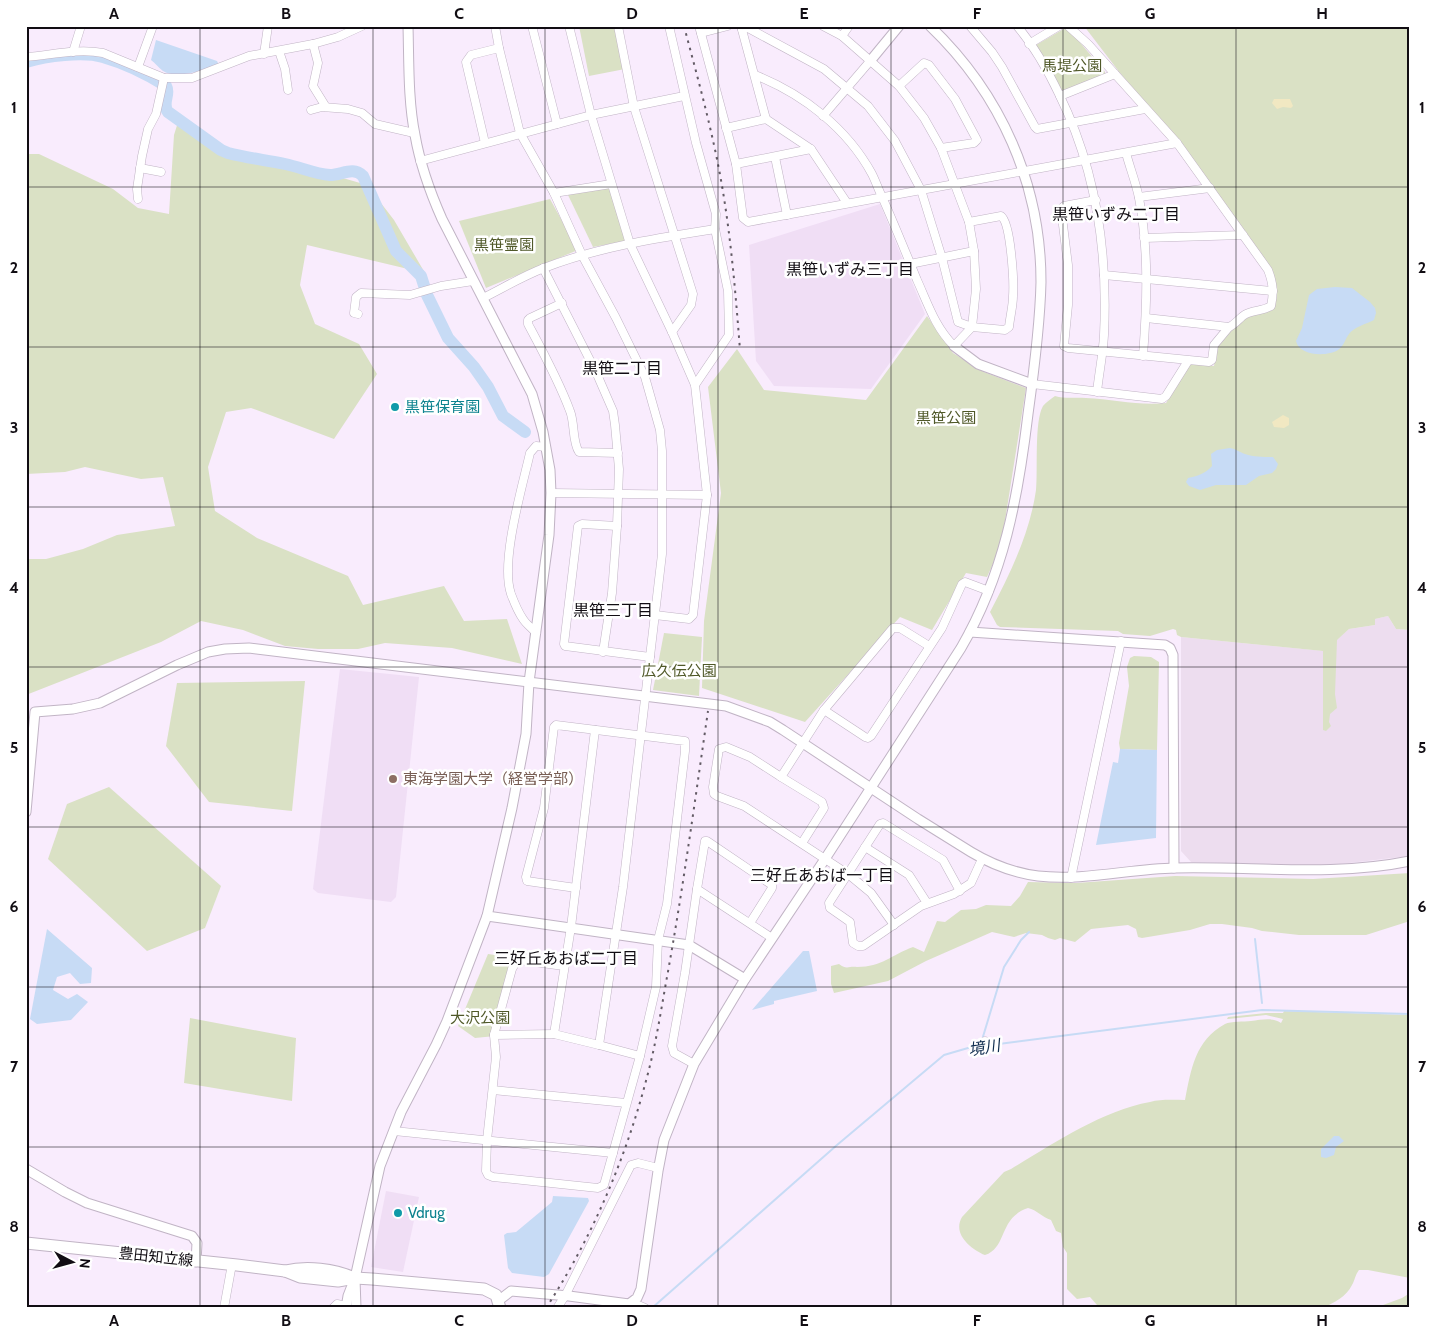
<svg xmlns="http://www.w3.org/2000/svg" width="1436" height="1334" font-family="Cabin,'Noto Sans JP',sans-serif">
<rect width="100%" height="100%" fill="#f9ecfd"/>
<g fill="#f0def5">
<polygon points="880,204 925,314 871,389 774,386 756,361 749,245"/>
<polygon points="340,669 419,677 396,897 391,902 318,893 313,889"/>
<polygon points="386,1191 419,1197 403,1272 371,1267"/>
</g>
<polygon fill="#edddef" points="1388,616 1396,629 1410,630 1410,856 1323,866 1191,862 1181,851 1181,637 1324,651 1349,629 1375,625 1375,619"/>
<g fill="#dae1c5">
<polygon points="579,26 617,26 625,69 589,76"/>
<path d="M1084,26H1410V630L1396,629L1388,616L1375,619V625L1349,629L1337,640L1335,694L1337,708L1330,714L1329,722L1331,726L1326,731L1323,730V651L1181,637L1177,635L1176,630L1173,629L1150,636L1123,634L1118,631L1000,627L997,625L990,612C1010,574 1030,533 1036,490C1038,472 1034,421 1043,406C1046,402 1051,399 1055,396C1065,399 1075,397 1086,398C1113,399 1139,406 1166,403L1189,366L1192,364L1214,366L1217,346L1228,332L1238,326L1247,317L1271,310C1278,295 1277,283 1270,268L1178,140L1120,73Z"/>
<polygon points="1067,27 1105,72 1105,76 1062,94 1036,45"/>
<polygon points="179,119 223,154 282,163 322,172 367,185 394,220 425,273 307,245 300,285 315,324 359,344 377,374 334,439 251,408 226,412 208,467 215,511 257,538 348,576 363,605 444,586 464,621 507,619 522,664 452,648 385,643 358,649 318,649 285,646 243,630 201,621 161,642 26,695 26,559 46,559 83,549 117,535 175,526 163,477 141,479 85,467 65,472 26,474 26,154 39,154 113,189 138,208 169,214 174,135"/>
<polygon points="611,184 631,240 593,247 568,195"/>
<polygon points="550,199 578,250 486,288 459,221"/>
<polygon points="927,316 953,353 984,372 1026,388 1001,546 987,577 966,573 932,630 900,617 805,722 702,688 704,621 721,493 708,387 737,349 764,390 866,400"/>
<polygon points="664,633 702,637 699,696 653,690"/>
<polygon points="1134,656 1151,657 1159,662 1157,750 1120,749 1119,743 1129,686 1127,667 1130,658"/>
<polygon points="305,681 292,811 209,802 166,746 177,683"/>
<polygon points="109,787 221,886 205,928 147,951 48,859 67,804"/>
<path d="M1410,873V921L1366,935H1299L1262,931L1252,928L1222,924H1210L1190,930L1142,938L1138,937L1136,929L1128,925L1091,929L1075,942L1060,938L1055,940L1048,938L1042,935L1026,933L1014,937L992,932L926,961L888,981L834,993L831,984V966L839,964C847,970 848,966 857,967C882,967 891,955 913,947L924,952L937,921L945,922L961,910L976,909L986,905L1011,906L1020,896L1028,882L1076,883L1175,876L1313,879Z"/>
<polygon points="488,954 516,958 495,1036 475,1038 458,1026"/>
<path d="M1284,1011L1410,1015V1278L1368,1270H1359C1355,1275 1355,1280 1352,1285C1346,1297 1335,1302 1323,1308H1096L1097,1305L1090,1297L1077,1299L1067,1289V1253L1063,1247L1061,1233L1056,1231L1051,1220C1042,1217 1037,1210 1028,1208C998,1218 1008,1247 985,1255C971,1249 952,1234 962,1217L1004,1172L1011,1169C1053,1144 1101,1111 1150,1102C1161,1099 1173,1100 1185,1100C1191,1070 1195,1040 1225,1024C1231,1021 1244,1022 1251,1021C1261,1020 1273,1017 1281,1023L1283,1019L1266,1015L1228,1019H1227L1228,1017L1266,1013H1283Z"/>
<polygon points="190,1018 296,1038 292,1101 184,1083"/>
<polygon points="1410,1293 1410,1308 1375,1308 1402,1298"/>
</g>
<g fill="#f1e8c2">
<polygon points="1274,99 1290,99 1293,106 1291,108 1283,107 1277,109 1272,103"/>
<polygon points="1283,415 1289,418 1289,425 1284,428 1274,427 1272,422"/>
</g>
<g fill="#c7dbf5">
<path d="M156,40L217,61L219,65C201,70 178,80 163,71C159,68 155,63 151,60Z"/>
<path d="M1335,287L1352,288L1370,302L1375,308L1376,313L1374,320C1366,324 1354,327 1349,334C1345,339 1344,346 1338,350C1327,357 1299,356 1296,341L1302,328L1309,295L1317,289Z"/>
<path d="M1230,448C1236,449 1239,452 1245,454C1254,457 1263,457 1273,457L1278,464L1276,469L1272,473L1259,476L1246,485H1216L1200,490L1189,486L1186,482L1188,478C1197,476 1205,474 1212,466L1211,454L1217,450Z"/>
<polygon points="1120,749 1157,750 1156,838 1096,845 1113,762 1118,763"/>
<polygon points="47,929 92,968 91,983 80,984 70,973 57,977 53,990 68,999 77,994 88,1002 71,1020 37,1024 30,1019"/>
<polygon points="803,951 809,951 817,991 774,1001 774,1004 752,1010"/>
<polygon points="1334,1136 1339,1136 1344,1141 1336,1147 1334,1155 1326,1158 1321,1157 1321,1149"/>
<polygon points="553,1196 588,1198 589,1201 549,1274 544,1277 512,1273 508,1268 504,1235 507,1233 516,1232 552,1202"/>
</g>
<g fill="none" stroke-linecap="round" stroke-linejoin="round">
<g stroke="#c7dbf5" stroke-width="2">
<polyline points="1255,939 1262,1003"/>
<polyline points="982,1040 1004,967 1021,940 1029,932"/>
<polyline points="652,1308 837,1145 944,1055 968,1048 1262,1010 1410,1014"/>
</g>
<path stroke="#c7dbf5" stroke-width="12" d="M26,62C46,56 83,51 103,57C124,63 147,74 166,86C171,95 161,103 168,112L221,150L228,153C247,158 266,160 285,164C300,167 315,174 330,175C342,175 353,166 363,176L396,251L421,276L427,295L448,338L474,367L488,387L503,416L525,432"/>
<g stroke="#c1b4c5" stroke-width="9">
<g id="minor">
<polyline points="532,26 557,124"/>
<polyline points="569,26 591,115 630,244 672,332 695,385 707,495 693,615 689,619 655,615"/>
<polyline points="618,26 634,107 693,294 691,305 672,332"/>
<polyline points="669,26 696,143 716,214 715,229 728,291 729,335 695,385"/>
<polyline points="699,26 736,164 743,218 748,222 1177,143"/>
<polyline points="741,26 766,119"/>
<polyline points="970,26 992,52 1002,67 1035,127 1037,129 1145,109"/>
<path d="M1017,26C1034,46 1048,71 1059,94C1096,169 1108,251 1104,335C1103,354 1099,373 1097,392"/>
<path d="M1068,26L1088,44L1177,143L1268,270C1273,283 1274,292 1271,306C1263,311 1254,310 1246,314C1240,317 1236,324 1229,327L1146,318"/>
<path d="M742,29L748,28L824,69L868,106L895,141L921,190L942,258L958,322L972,327L1005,330L1009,327C1010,317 1013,306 1013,296C1014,282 1011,223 1001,216L969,222"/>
<polyline points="701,33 728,26"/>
<polyline points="842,36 849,26"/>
<polyline points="313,44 318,63 313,86 326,107"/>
<polyline points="1029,44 1059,26"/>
<polyline points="279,51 285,69 288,90"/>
<polyline points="73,52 81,26"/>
<polyline points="264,54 268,26"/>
<path d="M26,57C52,55 78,48 103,53L164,78H192L249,56L313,44L338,37L362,26"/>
<polyline points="138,67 153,26"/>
<path d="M755,75C803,94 847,128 872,174C876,182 879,191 883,199C895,226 906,253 917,280C928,304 935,327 954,346L972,327L976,289L974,251L969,222L941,148L924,118L899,86L842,36L823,26"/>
<polyline points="899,86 924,63 929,65 955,99 977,140 974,143 941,148"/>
<polyline points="1060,96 1115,74"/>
<polyline points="311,110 322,107 348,109 362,113 375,124 414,133"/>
<polyline points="823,116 871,60"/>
<polyline points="726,128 766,119 811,149 847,203"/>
<polyline points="485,143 466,62 471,55 499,48"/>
<path d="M1126,153C1130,168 1136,183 1139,198C1149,250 1147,304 1143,356"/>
<polyline points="775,157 787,215"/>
<polyline points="420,161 591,115 684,96"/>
<polyline points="736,164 811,149"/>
<polyline points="140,168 161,172"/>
<polyline points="554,193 611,184"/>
<polyline points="1139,197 1210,188"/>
<polyline points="138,199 137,189 142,156 148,129 156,114 164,78"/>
<polyline points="1096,200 1064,206 1061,209 1068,265 1068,305 1064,346 1068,348 1209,362 1212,360 1214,345 1229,327"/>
<polyline points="1144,238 1243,235"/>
<polyline points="910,264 974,251"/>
<polyline points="543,268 596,372 613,411 615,425 619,469 617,526 612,593 603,652"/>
<polyline points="1104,275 1273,291"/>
<path d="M483,298C503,288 523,276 544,268C598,247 658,238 715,229"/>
<path d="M562,303L530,318L528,320V324C543,352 559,381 570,411C575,423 572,442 579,452L618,453"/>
<polyline points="358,314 354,313 356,297 361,293 410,295 441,286 473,281"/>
<polyline points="1032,384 1162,399 1166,396 1188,361"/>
<polyline points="551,493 707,495"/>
<polyline points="617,526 582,524 578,526 564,644 565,646 650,657"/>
<path d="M536,633C532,628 526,624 523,619C518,612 514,602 511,594C500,562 522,488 530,453L536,446L546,447"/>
<polyline points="824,710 865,737 868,738 871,736 942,628 962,584 965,582 989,591"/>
<polyline points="781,777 822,802 824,808 802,843"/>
<polyline points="865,847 909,875 927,903"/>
<polyline points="1071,878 1121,641"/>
<polyline points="960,891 943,860 883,823 880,824 829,903 830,908 850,922 853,943 858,946 863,946 921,906 954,894 971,883 982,859"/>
<polyline points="750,923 772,888 772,885 707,841 705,841 697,889 772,938"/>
<polyline points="894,925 871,893 848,874 744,806 717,796 714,794 713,787 719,749 726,747 750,757 781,777 824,710 893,628 900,628 929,646"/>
<polyline points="564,966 519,960 517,960 512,969 494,1035 496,1057 487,1140 486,1171 488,1175 493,1177 598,1188 604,1185 640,1056 656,987 658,940 667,904 685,751 685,741 556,725 554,727 544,808 526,877 527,881 576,888"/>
<polyline points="554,1034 571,927 595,730"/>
<polyline points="494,1035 554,1034 599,1045 623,887 662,554 662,451 660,430 645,377 616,318 582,255 554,193 520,133 499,48 495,26"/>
<polyline points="985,1042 985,1041"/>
<polyline points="599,1045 640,1056"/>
<polyline points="694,1064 674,1053 672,1046 685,973 697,889"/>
<polyline points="493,1090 626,1103"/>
<polyline points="394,1131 613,1153"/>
<polyline points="629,1304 638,1305 645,1308"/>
<polyline points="224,1308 232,1264"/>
<polyline points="333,1308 337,1304 347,1306"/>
<polyline points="557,1308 565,1296 631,1165 638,1163 658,1168"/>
</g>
</g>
<g stroke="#c1b4c5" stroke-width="11">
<g id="tertiary">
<polyline points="871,60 899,26"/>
<polyline points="954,346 978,364 1032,384"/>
<polyline points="970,632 1165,645 1170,648 1173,655 1174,868"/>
<path d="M26,812L35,712L73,709L100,703L177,665L208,652L225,649L249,648L726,706L770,722L783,730L918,819L971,852C991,864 1015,873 1038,876C1084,881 1129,869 1175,868C1253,866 1332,877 1410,861"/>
<polyline points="487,916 689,945 745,979"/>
<polyline points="26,1169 65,1192 87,1203 192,1236 197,1243 196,1262"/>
<polyline points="355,1279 356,1308"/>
<path d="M498,1301L511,1291L569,1296L629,1304L637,1298L641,1289L658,1171L664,1140L694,1064L745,979L825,859L961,648C1004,574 1018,498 1028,414C1034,371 1040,326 1041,282C1041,184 1001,94 930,26"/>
<path d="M346,1308L348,1296L355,1278L380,1166L401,1112L436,1045L447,1021L487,916L512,808L526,734L529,682L549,535L551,493L550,470L543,432L532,394L442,219C430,192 420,164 415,135C408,101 409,61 408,26"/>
</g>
</g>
<g stroke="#c1b4c5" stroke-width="13">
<g id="primary">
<polyline points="26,1243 237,1265 285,1271 300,1277 338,1281 355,1278 372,1279 484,1289 496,1295 500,1308"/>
<path d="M285,1271C307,1266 334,1269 354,1278"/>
</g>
</g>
<use href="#minor" stroke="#fff" stroke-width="8"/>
<use href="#tertiary" stroke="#fff" stroke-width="9"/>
<use href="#primary" stroke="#fff" stroke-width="11"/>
<g stroke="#635b65" stroke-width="2" stroke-dasharray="2.5 5" stroke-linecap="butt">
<path d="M684,26C699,83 715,140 724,198C732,249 736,299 740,350"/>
<path d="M546,1308C592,1238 626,1158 647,1077C656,1044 661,1010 667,977C683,889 695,800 708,711"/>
</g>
</g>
<path fill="none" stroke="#110d13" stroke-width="1" stroke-opacity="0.55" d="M200,26V1308M373,26V1308M545,26V1308M718,26V1308M891,26V1308M1063,26V1308M1236,26V1308M26,187H1410M26,347H1410M26,507H1410M26,667H1410M26,827H1410M26,987H1410M26,1147H1410"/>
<g fill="#0f9aa8" stroke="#fff" stroke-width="2">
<circle cx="395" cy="407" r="5"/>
<circle cx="398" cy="1213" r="5"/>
</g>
<circle fill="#8d6e63" stroke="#fff" stroke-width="2" cx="393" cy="779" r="5"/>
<g text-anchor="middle" stroke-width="5" stroke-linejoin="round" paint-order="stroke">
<g font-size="15" fill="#505929" stroke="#fff">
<text x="1072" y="71">馬堤公園</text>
<text x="504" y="250">黒笹霊園</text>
<text x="946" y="423">黒笹公園</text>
<text x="679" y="676">広久伝公園</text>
<text x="480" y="1023">大沢公園</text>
</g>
<g font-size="15" fill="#0d838f" stroke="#fff" text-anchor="start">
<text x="405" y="412">黒笹保育園</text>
<text x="408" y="1218">Vdrug</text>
</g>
<g font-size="15" fill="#785e54" stroke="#fff" text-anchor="start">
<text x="403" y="784">東海学園大学（経営学部）</text>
</g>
<g font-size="15" fill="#110d13" stroke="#fff">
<text transform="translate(156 1257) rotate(6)" y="5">豊田知立線</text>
</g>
<g font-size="16" fill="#110d13" stroke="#fff">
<text x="1116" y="220">黒笹いずみ二丁目</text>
<text x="850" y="275">黒笹いずみ三丁目</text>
<text x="622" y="374">黒笹二丁目</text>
<text x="613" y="616">黒笹三丁目</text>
<text x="822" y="881">三好丘あおば一丁目</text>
<text x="566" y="964">三好丘あおば二丁目</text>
</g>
<g font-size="16" font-style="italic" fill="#0f2c4e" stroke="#fff">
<text transform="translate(984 1047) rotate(-9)" y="6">境川</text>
</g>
</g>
<rect width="1436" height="1334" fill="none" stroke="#ffffff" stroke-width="55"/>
<g transform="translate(72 1262) rotate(96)" stroke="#ffffff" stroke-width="4" paint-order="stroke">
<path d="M0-4L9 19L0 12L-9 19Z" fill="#110d13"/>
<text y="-8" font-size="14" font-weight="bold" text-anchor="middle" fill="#110d13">N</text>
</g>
<rect x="28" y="28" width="1380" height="1278" fill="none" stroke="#110d13" stroke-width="2"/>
<g font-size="16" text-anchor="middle" font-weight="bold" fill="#110d13">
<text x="114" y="19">A</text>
<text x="286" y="19">B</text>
<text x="459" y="19">C</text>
<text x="632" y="19">D</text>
<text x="804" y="19">E</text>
<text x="977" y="19">F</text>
<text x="1150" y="19">G</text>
<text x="1322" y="19">H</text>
<text x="14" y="113">1</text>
<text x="1422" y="113">1</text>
<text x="14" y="273">2</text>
<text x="1422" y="273">2</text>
<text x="14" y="433">3</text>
<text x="1422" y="433">3</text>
<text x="14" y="593">4</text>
<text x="1422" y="593">4</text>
<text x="14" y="753">5</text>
<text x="1422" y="753">5</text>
<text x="14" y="912">6</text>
<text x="1422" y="912">6</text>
<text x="14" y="1072">7</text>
<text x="1422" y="1072">7</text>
<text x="14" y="1232">8</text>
<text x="1422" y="1232">8</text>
<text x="114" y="1326">A</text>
<text x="286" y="1326">B</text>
<text x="459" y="1326">C</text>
<text x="632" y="1326">D</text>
<text x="804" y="1326">E</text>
<text x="977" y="1326">F</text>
<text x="1150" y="1326">G</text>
<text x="1322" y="1326">H</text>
</g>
</svg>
